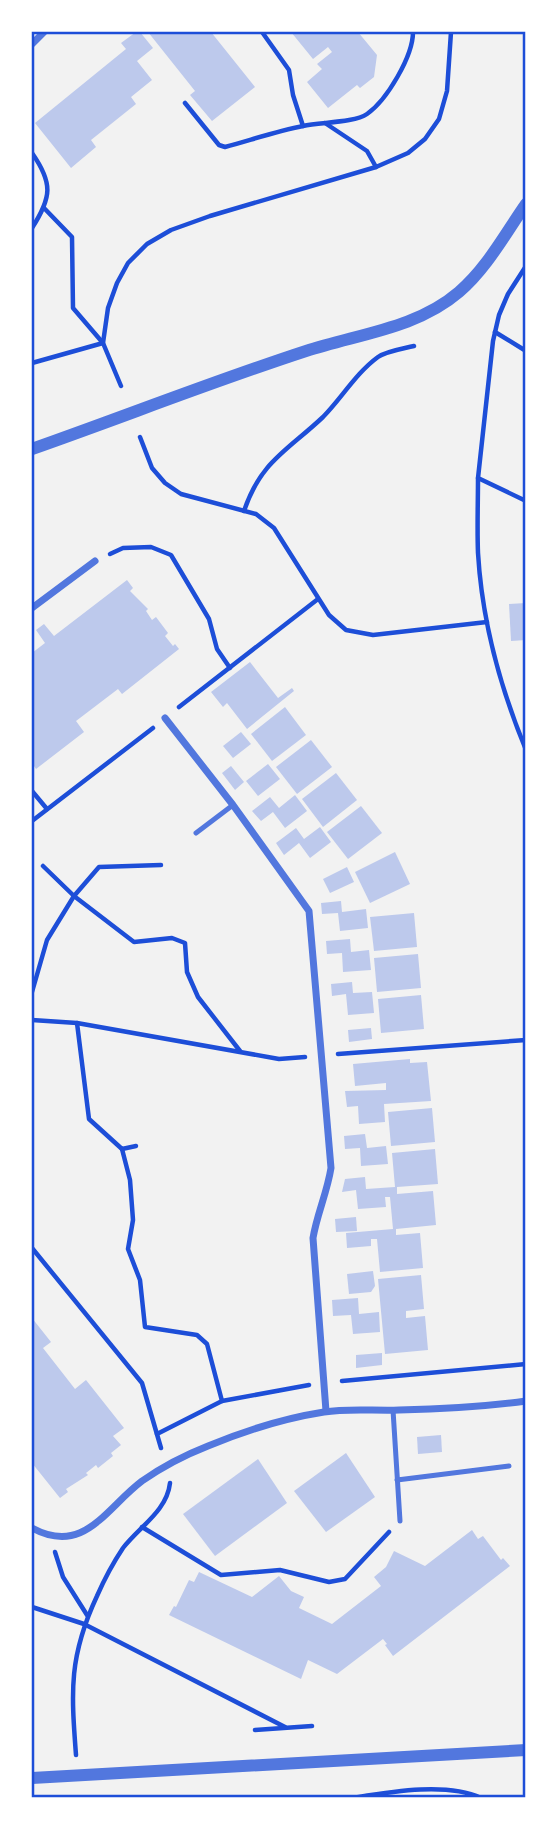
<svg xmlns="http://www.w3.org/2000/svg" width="557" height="1829" font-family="Ubuntu,sans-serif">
<rect width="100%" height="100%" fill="#f2f2f2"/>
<g fill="#bdc9ec">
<polygon points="136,32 140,32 153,48 137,61 152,80 131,97 136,104 91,140 96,147 71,168 35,123 126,49 121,43"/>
<polygon points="148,32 211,32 255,87 212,121 190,95 195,91"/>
<polygon points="291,32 358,32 377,55 374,77 360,88 357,85 328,108 307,82 322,69 317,64 332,52 328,47 313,59"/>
<polygon points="127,580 133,588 130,591 148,609 146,611 152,620 156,617 168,633 165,636 173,646 175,644 179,649 122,694 118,689 76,721 84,732 36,769 32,763 32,653 45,643 36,630 44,624 54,636"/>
<polygon points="526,603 526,640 511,641 509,604"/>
<polygon points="250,662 278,698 292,688 294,691 247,729 227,703 223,707 211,692"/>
<polygon points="285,707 306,735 272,761 251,734"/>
<polygon points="241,732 251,744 233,758 223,746"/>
<polygon points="311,740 332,767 297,794 276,767"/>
<polygon points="268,764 280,779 258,796 246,781"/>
<polygon points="231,766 244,782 235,790 222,773"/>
<polygon points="336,773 357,800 323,827 302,799"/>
<polygon points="295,795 307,811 285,828 273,812 261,821 252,811 270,797 279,808"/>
<polygon points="361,806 382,833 348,859 327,832"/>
<polygon points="320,827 331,842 310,858 299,843 284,855 276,843 296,828 304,839"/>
<polygon points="395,852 410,884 370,903 355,872"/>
<polygon points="347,867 354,882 330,893 323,879"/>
<polygon points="341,901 342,912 366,909 368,928 340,931 338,913 322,914 321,903"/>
<polygon points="414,913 417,947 374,951 370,917"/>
<polygon points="350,939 351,952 369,950 371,970 343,972 342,953 327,954 326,941"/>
<polygon points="418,954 421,988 377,992 374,958"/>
<polygon points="352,982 353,993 372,992 374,1013 348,1015 346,994 332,996 331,984"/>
<polygon points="421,995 424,1029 381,1033 378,999"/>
<polygon points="371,1028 372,1039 349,1042 348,1030"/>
<polygon points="410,1059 410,1063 427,1062 431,1101 384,1104 385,1122 359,1124 358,1106 347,1107 345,1091 386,1090 386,1083 355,1086 353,1064"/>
<polygon points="432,1108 435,1142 391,1146 388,1112"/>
<polygon points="365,1134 367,1148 386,1146 388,1164 361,1166 360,1148 345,1149 344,1136"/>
<polygon points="435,1149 438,1184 397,1187 397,1194 433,1191 436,1225 396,1229 396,1235 420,1233 423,1268 380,1272 377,1239 371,1239 371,1246 347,1248 346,1233 393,1229 390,1197 385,1197 386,1207 358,1209 356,1190 342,1192 345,1179 365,1177 366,1189 395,1187 392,1153"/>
<polygon points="356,1217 357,1231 336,1232 335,1219"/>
<polygon points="373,1271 375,1286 371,1292 349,1294 347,1274"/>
<polygon points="421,1275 424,1309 406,1311 406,1318 425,1316 428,1350 385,1354 378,1279"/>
<polygon points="358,1298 359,1314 379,1312 380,1332 353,1334 351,1315 333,1316 332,1300"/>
<polygon points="32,1318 51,1342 43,1348 75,1389 86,1380 124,1428 113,1436 121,1445 111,1453 113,1456 98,1468 96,1465 86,1473 88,1475 66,1489 68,1492 60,1498 32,1463"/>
<polygon points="382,1353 382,1365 356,1368 356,1355"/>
<polygon points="441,1435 442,1452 418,1454 417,1437"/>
<polygon points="346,1453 375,1497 326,1532 294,1491"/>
<polygon points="258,1459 287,1503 215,1556 183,1514"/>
<polygon points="472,1530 478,1539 483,1536 501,1560 503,1558 510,1566 393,1656 385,1645 387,1644 383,1639 337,1674 308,1660 301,1679 169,1615 174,1606 176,1607 189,1580 194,1582 199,1572 252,1597 279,1576 291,1591 304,1597 299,1608 332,1624 381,1586 374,1577 386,1567 394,1551 425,1566"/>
</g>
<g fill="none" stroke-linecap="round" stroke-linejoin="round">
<g stroke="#1d4ed8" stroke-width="4.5">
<polyline points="262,32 289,70 293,95 303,126"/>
<path d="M185,103L219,145L225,147C251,140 277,131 303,126C320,122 354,123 367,114C387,100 413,56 413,32"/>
<polyline points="325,123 367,151 376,167"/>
<path d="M32,153C53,183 52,197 32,228"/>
<polyline points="526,266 508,294 499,315 493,341 478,478 526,501"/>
<polyline points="495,332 526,351"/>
<polyline points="32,363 103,343 73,308 72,237 44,208"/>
<polyline points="121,386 103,343 108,308 117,283 128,263 147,244 171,230 210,216 376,167 408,153 425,139 439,119 447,91 451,32"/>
<polyline points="140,437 152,468 165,483 181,494 256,514 274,528 329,615 346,630 373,635 487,622"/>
<path d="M478,478C478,503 477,528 478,553C482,621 500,687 526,750"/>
<path d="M244,511C261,461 287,451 323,417C341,399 356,373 378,357C387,351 402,349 414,346"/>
<polyline points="110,554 123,548 151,547 171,555 209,619 217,649 230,668"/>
<polyline points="179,707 318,599"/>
<polyline points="32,791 47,809"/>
<polyline points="32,821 153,728"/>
<polyline points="43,866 74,896 134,942 172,938 185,943 187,972 198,997 240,1051"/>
<polyline points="32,992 47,940 74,896 99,867 161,865"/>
<polyline points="32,1020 77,1023 279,1059 305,1057"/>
<polyline points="77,1023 89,1119 122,1149 136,1146"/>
<polyline points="338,1054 526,1040"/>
<polyline points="122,1149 130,1180 133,1220 128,1249 140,1280 145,1327 197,1335 207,1344 222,1401"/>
<polyline points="32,1248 142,1383 161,1448"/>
<polyline points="342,1381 526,1364"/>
<polyline points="157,1434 222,1401 309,1385"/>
<polyline points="142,1527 221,1575 280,1570 329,1582 345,1579 389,1532"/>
<polyline points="55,1552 63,1577 87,1615"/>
<polyline points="32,1607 84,1624 285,1727"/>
<polyline points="255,1730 312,1726"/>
<path d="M76,1755C71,1690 69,1656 97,1596C104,1580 113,1563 123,1548C139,1527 167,1511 170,1483"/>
<path d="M353,1798C390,1792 446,1782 481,1798"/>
</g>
<g stroke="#5277de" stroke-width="5">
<polyline points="196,833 233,805"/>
<polyline points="393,1410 400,1521"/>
<polyline points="397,1480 509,1466"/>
</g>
<g stroke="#5277de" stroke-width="7">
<polyline points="32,44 44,32"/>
<polyline points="32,608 95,561"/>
<path d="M165,718L233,805L309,911L331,1168C327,1193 317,1214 313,1238L326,1411"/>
<path d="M32,1528C84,1556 105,1509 142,1481C162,1467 185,1455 208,1446C244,1431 286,1418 324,1412C348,1408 375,1411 399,1410C442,1409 483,1407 526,1401"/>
</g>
<g stroke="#5277de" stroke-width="12">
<path d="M32,449C123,417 214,381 306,351C357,334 416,329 459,292C487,268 505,234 526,204"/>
<polyline points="32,1778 526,1750"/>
</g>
</g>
<rect width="557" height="1829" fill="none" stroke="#ffffff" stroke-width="66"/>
<rect x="33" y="33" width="491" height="1763" fill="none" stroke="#1d4ed8" stroke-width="2.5"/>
</svg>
